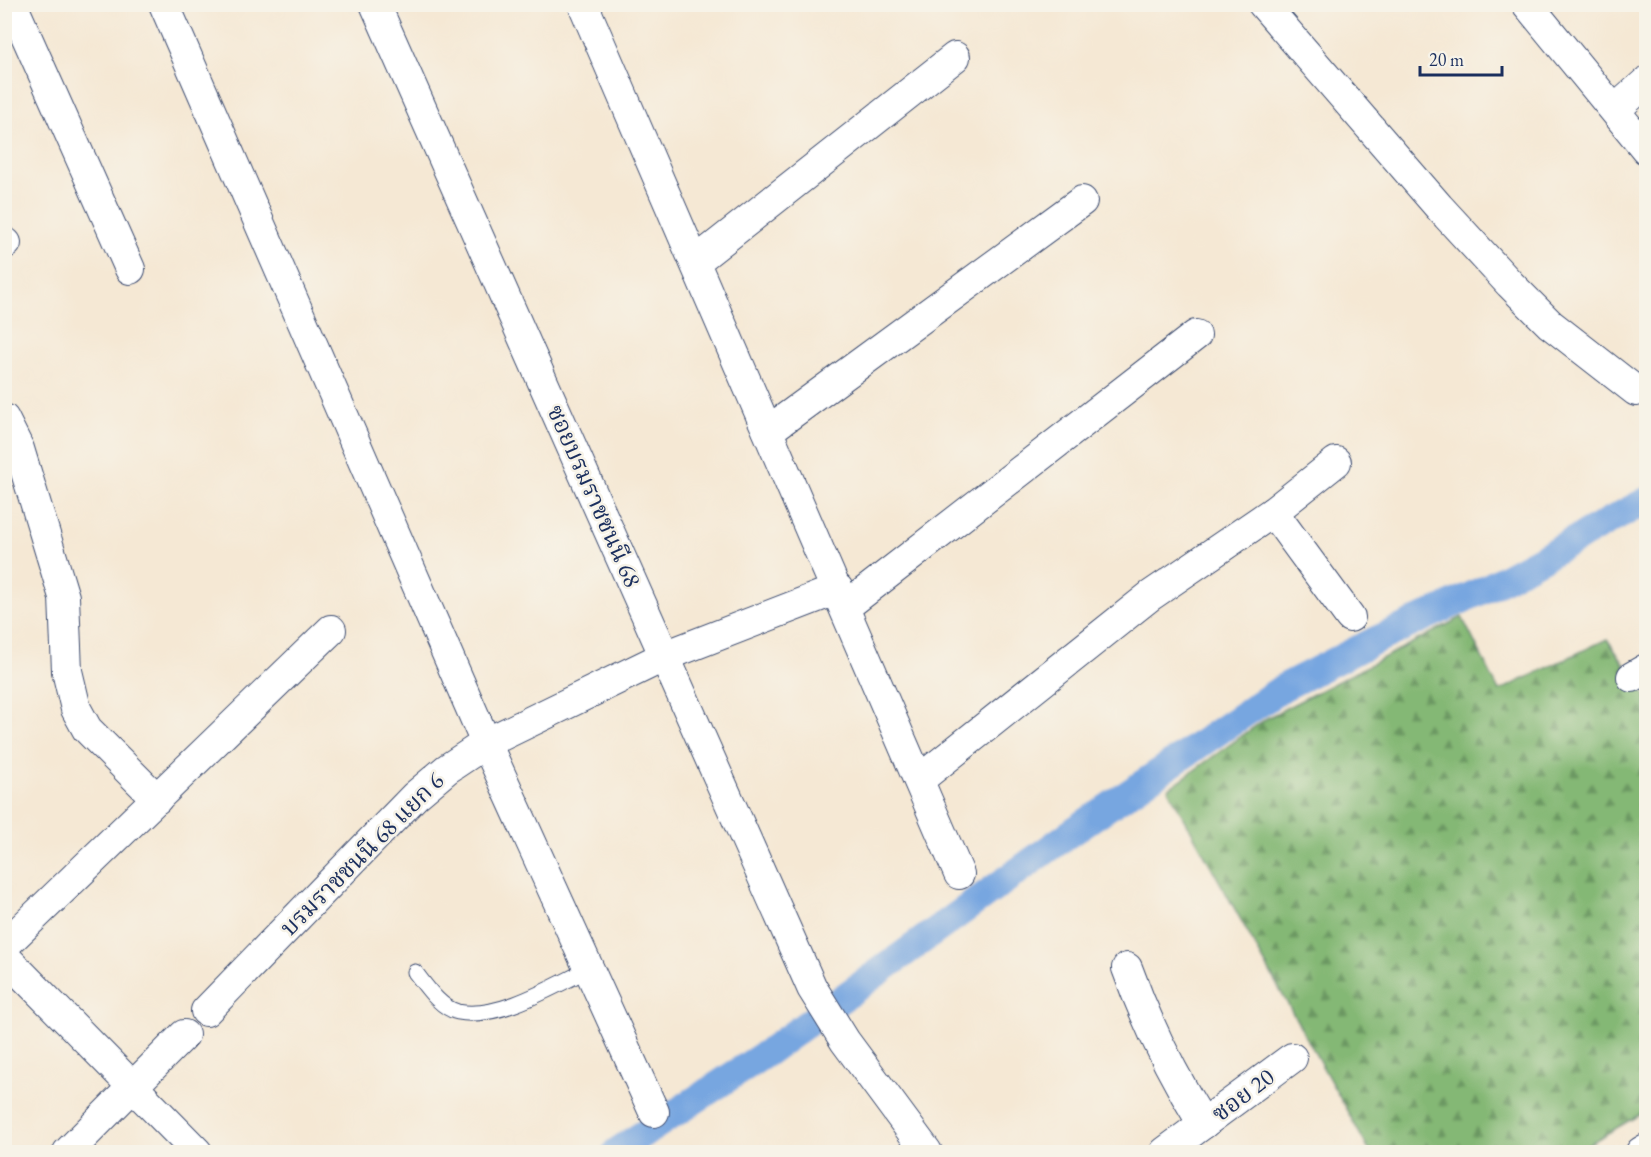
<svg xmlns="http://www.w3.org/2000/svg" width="1651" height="1157" font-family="'EB Garamond','Noto Serif Thai',serif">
<defs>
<pattern id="forest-firs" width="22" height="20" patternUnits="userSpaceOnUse" patternTransform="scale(1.5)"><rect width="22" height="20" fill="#84b874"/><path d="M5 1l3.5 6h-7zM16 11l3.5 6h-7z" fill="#6b9662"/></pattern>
</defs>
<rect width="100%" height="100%" fill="#f7f3e8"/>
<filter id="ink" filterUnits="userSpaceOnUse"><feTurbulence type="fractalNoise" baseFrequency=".0167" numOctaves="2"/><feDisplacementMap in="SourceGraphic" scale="12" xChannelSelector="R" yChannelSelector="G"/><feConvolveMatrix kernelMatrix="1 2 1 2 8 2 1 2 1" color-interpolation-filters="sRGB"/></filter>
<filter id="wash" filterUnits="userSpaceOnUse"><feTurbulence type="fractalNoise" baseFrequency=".008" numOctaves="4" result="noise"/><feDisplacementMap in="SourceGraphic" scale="24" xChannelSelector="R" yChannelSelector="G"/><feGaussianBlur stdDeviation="1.35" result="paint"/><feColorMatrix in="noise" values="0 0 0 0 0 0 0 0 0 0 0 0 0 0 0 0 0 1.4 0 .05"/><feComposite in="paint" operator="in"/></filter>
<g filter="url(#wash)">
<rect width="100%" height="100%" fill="#f5e8d4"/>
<polygon fill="url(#forest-firs)" stroke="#507469" stroke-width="1.5" points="1462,617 1499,691 1607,639 1646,696 1646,1111 1575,1152 1370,1152 1168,789 1267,718"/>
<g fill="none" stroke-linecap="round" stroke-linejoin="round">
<polyline stroke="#77a6e0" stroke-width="28" points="616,1152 768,1052 1076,829 1284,687 1374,641 1483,590 1646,501"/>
</g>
</g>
<g filter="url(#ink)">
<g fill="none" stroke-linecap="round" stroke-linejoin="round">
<g stroke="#3c4b70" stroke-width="17">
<path id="service" d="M415,972C426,986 440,1008 458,1012C499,1020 554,986 589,969"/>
</g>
<g stroke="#3c4b70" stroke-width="32">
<g id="minor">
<polyline points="12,4 130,269"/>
<polyline points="164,4 486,743 654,1112"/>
<polyline points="375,4 812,988 845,1041 927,1152"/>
<polyline points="583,4 959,874"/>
<polyline points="1263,4 1439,207 1510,284 1550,324 1636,391"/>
<polyline points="1527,4 1646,149"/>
<polyline points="1615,110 1646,82"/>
<polyline points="4,243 6,243"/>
<polyline points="695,262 955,57"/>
<polyline points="4,419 19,449 64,597 67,671 76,709 87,729 157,799"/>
<polyline points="768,431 1082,201"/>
<polyline points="1273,512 1350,617"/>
<polyline points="845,607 1196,335"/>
<polyline points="1632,677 1646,669"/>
<polyline points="919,780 1150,596 1273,512 1336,462"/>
<polyline points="4,946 331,630"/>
<polyline points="4,956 197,1152"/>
<path d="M1127,968C1147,1024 1172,1074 1203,1124"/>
<polyline points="206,1011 415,796 447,769 486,743 665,656 838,589"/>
<polyline points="68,1152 184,1035"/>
<polyline points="1165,1152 1292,1058"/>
<polyline points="1641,1152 1646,1149"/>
</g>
</g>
<use href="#service" stroke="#fff" stroke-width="15"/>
<use href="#minor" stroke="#fff" stroke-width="30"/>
</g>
</g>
<g text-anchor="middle" stroke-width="5" stroke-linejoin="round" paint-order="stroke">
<g font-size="24" fill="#1b2f5e" stroke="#f7f3e8">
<text transform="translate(594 496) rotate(66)" y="8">ซอยบรมราชชนนี 68</text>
<text transform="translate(362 854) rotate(-45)" y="8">บรมราชชนนี 68 แยก 6</text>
<text transform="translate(1243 1095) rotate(-37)" y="8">ซอย 20</text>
</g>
</g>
<rect width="1651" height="1157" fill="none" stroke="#f7f3e8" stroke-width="24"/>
<path d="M1420 66v9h82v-9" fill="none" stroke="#1b2f5e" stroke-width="3"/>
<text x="1429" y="66" font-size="18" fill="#1b2f5e" stroke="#f7f3e8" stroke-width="4.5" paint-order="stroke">20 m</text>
</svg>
